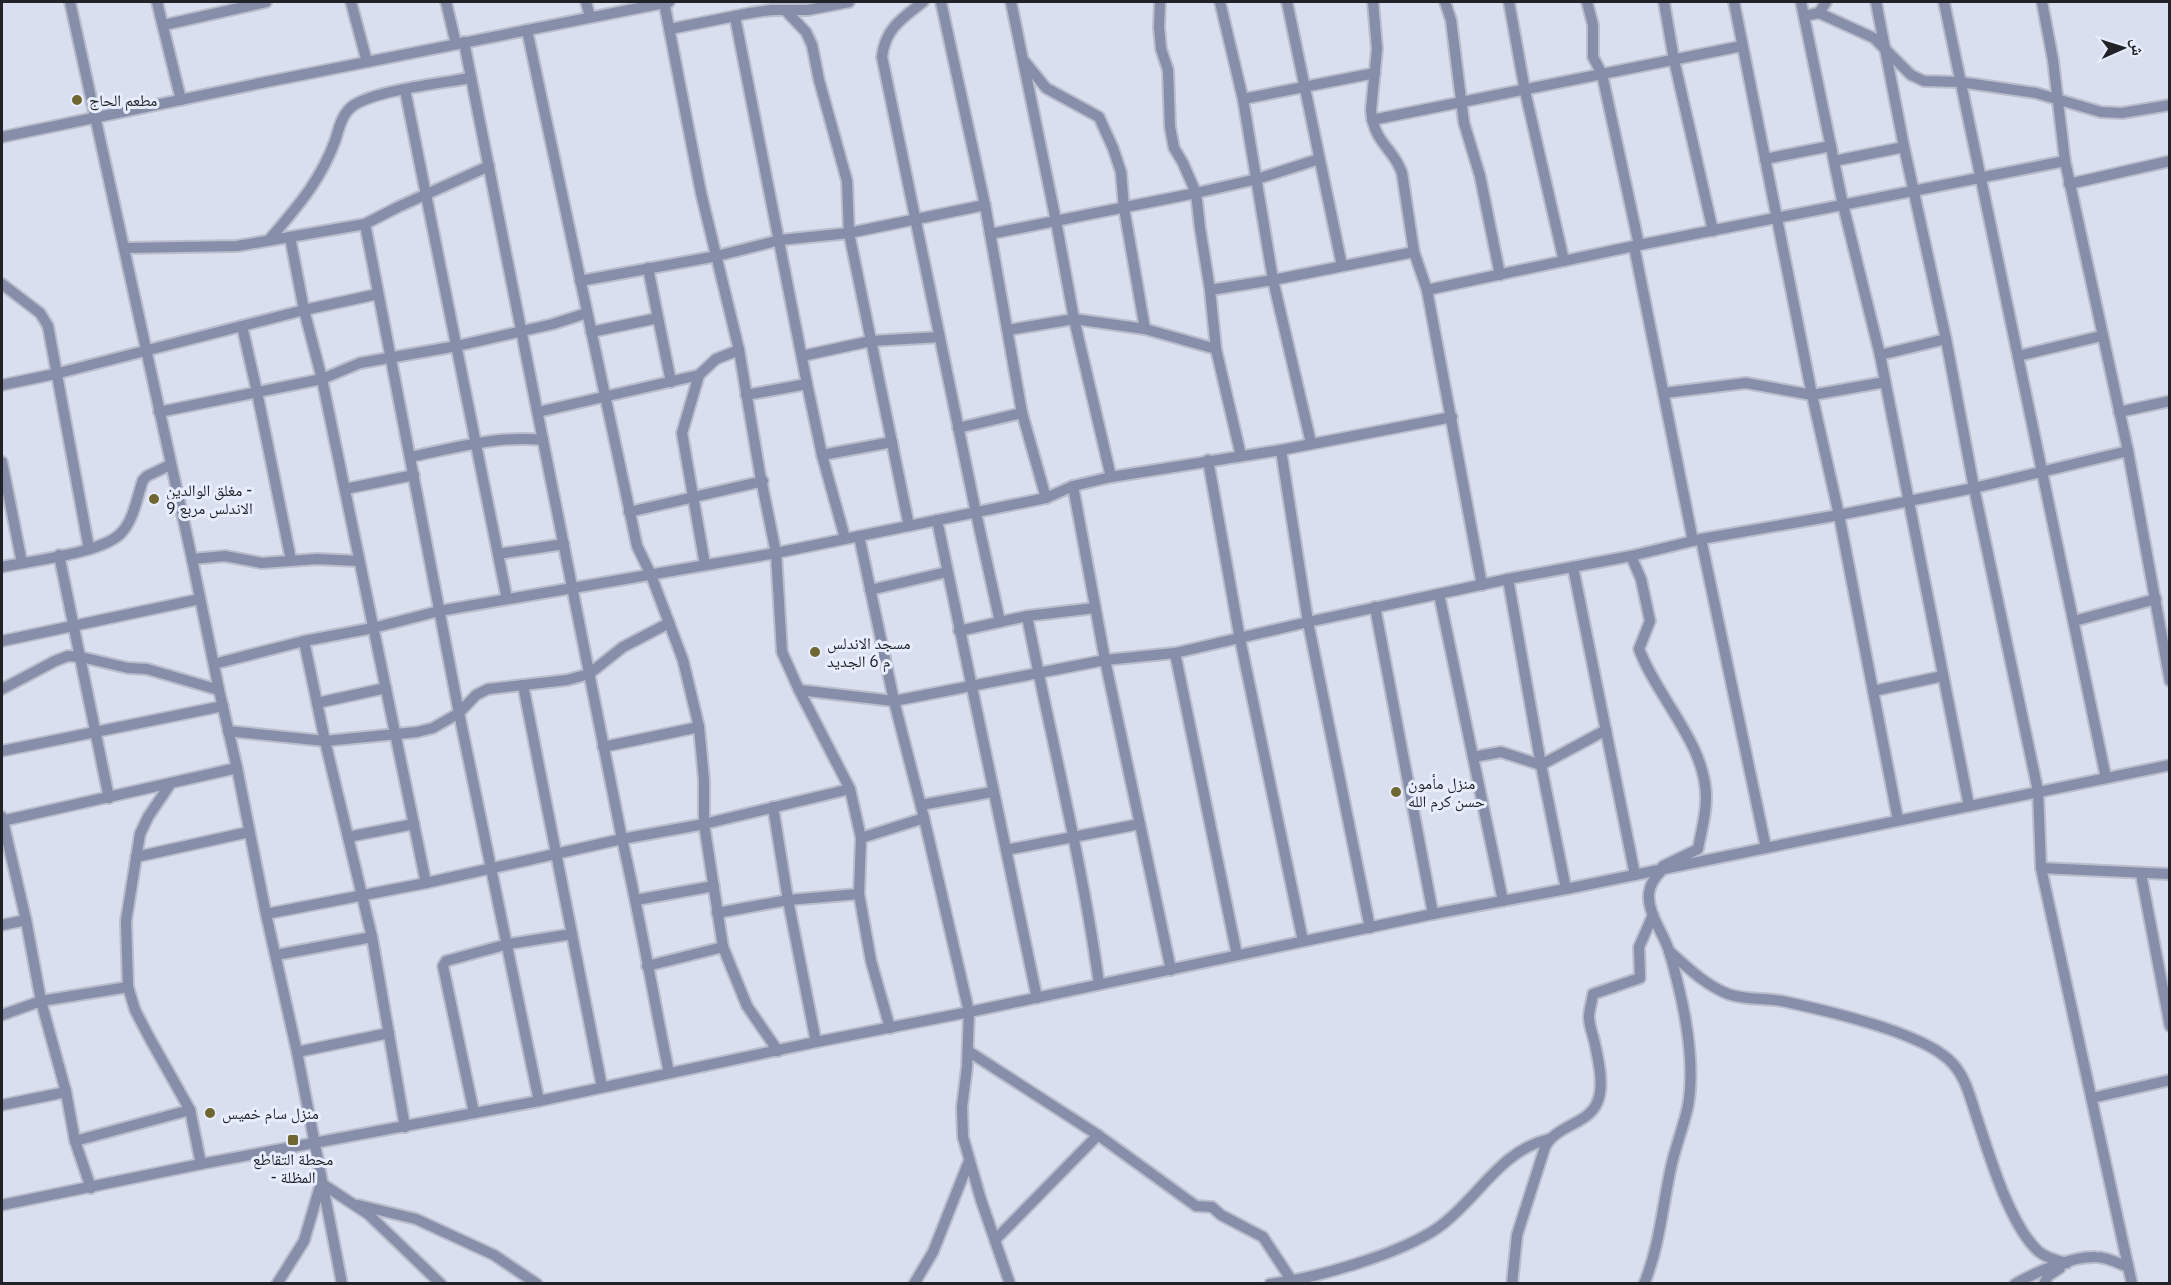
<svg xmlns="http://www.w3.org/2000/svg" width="2171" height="1285" font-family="'IBM Plex Sans','Noto Naskh Arabic',sans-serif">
<rect width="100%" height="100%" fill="#dadff0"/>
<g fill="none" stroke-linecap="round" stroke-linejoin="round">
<g stroke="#b9bdcc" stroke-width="14">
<g id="minor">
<polyline points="70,2 192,559 219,690 237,768 266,914 297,1052 342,1284"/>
<polyline points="157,2 181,100"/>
<polyline points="351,2 367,62"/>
<polyline points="446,2 456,44"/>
<polyline points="586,2 590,17"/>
<polyline points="664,2 701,193 739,350 760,474 776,553 782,652 799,690 850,789 861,838 859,894 871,961 890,1028"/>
<path d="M923,2C902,18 885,29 882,57L976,513L1000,622"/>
<polyline points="941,2 985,205 1022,413 1046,498"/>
<polyline points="1011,2 1056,221 1074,319 1111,477"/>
<polyline points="1160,2 1159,27 1161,49 1168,70 1170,127 1174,148 1183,163 1196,193 1200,228 1210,290"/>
<polyline points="1220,2 1243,99 1273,280 1311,443"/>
<polyline points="1287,2 1342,266"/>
<path d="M1373,2L1377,49L1371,110C1374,144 1393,147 1402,173L1414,252L1427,290L1482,585"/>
<polyline points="1445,2 1451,20 1464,123 1480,176 1500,275"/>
<polyline points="1509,2 1525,91 1564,261"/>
<polyline points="1587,2 1593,25 1593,57 1602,74 1639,245"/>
<polyline points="1664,2 1674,60 1713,231"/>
<polyline points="1734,2 1812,395 1839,515 1898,820"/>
<polyline points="1801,2 1843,205 1880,355 1969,806"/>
<polyline points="1876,2 1904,147 1946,339 1974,488 2038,791 2041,868 2132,1284"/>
<polyline points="1944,2 2106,778"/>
<polyline points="2042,2 2053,60 2065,161 2128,451 2170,681"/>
<polyline points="785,10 806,32 812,45 819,80 847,181 849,233 909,526"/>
<polyline points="1819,13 1826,2"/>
<polyline points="1804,16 1819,13 1874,38 1911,75 1924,81 1960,82 2036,93 2101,112 2122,113 2170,105"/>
<polyline points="735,17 807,384 822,455 845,538"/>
<polyline points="164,25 266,2"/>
<polyline points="670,29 750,13 771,10 808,10 849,2"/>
<polyline points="527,30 622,475 637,546 651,575 683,660 699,727 704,780 704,824 723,947 747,1006 778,1051"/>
<path d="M464,42L622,839C640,917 653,995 669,1073"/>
<polyline points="1025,62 1046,88 1099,117 1113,148 1121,172 1124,208 1145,329"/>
<polyline points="405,90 507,599"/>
<polyline points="1243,99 1375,73"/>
<polyline points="1372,120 1742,46"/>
<polyline points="2,137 261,83 669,2"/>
<polyline points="1765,159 1831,146"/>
<polyline points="1834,161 1904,147"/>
<polyline points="2069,184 2170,161"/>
<polyline points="365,224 459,713 539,1101"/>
<polyline points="990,234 1196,193 1257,179 1319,159"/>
<polyline points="290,237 304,310 378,294"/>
<path d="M269,240C296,208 320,182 335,141C339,128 342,113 354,105C377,90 443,83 471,78"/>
<polyline points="1634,246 1693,541"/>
<polyline points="125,248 237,246 365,224 398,207 489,166"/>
<polyline points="648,268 671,382"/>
<polyline points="580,281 717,256 780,240 849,233 985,205"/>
<polyline points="2,284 40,313 48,326 89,549"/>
<polyline points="1427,290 1634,246 2065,161"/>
<polyline points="242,326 257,392 291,560"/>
<polyline points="1008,330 1074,319 1145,329 1216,349 1210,290 1273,280 1414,252"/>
<polyline points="591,332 658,318"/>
<polyline points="1216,349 1241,456"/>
<polyline points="1880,355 1946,339"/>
<polyline points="802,356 871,341 939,337"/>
<polyline points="2018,356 2101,336"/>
<polyline points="2,385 55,374 304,310 322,379 426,883"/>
<polyline points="1664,393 1746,383 1812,395 1885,382"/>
<polyline points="746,395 807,384"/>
<polyline points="159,412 322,379 360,363 457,346 553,324 587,313"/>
<polyline points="538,412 699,375"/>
<polyline points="2119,412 2170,401"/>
<polyline points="958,428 1022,413"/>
<polyline points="1281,450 1308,622 1370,928"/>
<polyline points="822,455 892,442"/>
<path d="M410,457C454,448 499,435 543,440"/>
<polyline points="1208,460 1240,639 1303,941"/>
<polyline points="2,462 22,563"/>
<polyline points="1073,486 1105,660 1171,970"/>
<polyline points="345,489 414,475"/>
<polyline points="629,512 763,481"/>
<polyline points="937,520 1037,998"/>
<polyline points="859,536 894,701 924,818 969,1012 967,1067 962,1107 963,1137 981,1200 1010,1284"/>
<polyline points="1701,539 1766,848"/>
<polyline points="498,554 564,544"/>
<polyline points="59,555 109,798"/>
<path d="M1631,556L1641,579L1650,621L1639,649C1657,698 1707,745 1706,799C1706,816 1701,832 1698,849L1663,866"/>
<polyline points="192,559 225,556 262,563 317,559 359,561"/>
<polyline points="705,565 682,433 699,375 716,359 739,350"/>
<path d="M2,567C29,561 105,553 122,532C134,519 137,497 143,480L147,476L170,465"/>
<polyline points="1573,567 1635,875"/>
<polyline points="1508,579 1541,765 1566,889"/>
<polyline points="870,590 947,572"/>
<polyline points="1439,594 1503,901"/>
<polyline points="1375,607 1433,914"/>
<path d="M1027,616C1051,739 1082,860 1099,984"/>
<polyline points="2074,621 2156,599"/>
<polyline points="959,631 1027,616 1095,608"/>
<polyline points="2,641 200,599"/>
<polyline points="304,641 325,741 372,937 405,1127"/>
<polyline points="1175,653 1237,955"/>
<polyline points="214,664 304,641 373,628 439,611 776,553 1046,498 1073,486 1111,477 1281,450 1452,417"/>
<polyline points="523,685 602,1087"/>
<polyline points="2,689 55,661 68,656 81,657 128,668 147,669 219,690"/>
<polyline points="799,690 894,701 1105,660 1175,653 1308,622 1508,579 1631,556 1701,539 1839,515 1974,488 2128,451"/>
<polyline points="1873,691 1943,676"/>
<polyline points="317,703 386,688"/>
<polyline points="228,731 325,741 417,732 433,728 459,713 476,695 488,689 567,680 589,674 623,647 669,623"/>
<polyline points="603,747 699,727"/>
<polyline points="2,751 223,706"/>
<polyline points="1473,757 1501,752 1541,765 1606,730"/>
<polyline points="171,783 148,817 140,834 126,921 128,987 135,1010 149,1037 190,1110 201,1164"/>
<polyline points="921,805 992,792"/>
<polyline points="773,807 788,900 816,1042"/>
<polyline points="2,817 26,920 41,1001 66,1092 75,1141 91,1188"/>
<polyline points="2,821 237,768"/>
<polyline points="348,837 414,824"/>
<polyline points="861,838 924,818"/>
<polyline points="1006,850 1140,824"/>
<polyline points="136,857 249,832"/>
<polyline points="2041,868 2170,874"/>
<polyline points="2141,874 2170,1026"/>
<polyline points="636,900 714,886"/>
<polyline points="717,913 788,900 859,894"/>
<polyline points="266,914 426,883 622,839 704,824 850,789"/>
<polyline points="2,925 26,920"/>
<path d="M1669,951C1687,967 1705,985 1728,994C1744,1000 1764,998 1782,1001C1824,1010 1917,1031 1948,1059C1965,1074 1969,1094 1976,1115C1989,1154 2009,1224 2038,1251C2046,1258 2058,1261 2067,1263"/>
<polyline points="276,955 372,937"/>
<polyline points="647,966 723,947"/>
<polyline points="2,1015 41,1001 128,987"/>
<polyline points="968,1051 1098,1135 1196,1206 1212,1207 1221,1215 1263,1237 1292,1281"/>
<polyline points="297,1052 389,1033"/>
<polyline points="2092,1098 2170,1080"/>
<polyline points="2,1105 66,1092"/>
<polyline points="474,1113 443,966 446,961 508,944 572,934"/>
<polyline points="75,1141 190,1110"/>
<polyline points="2,1205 201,1164 539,1101 816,1042 969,1012 1433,914 1566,889 2170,765"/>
<polyline points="358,1205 416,1219 494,1255 537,1284"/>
<polyline points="995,1240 1098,1135"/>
<polyline points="277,1284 304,1241 321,1183 368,1214 441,1284"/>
<polyline points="914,1284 933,1252 969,1161"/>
<path d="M1270,1284C1316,1278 1401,1254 1439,1227C1478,1199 1499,1151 1549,1139"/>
<path d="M1512,1284L1517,1235L1545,1147C1556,1125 1587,1125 1597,1103C1605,1086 1598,1058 1594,1040C1592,1033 1589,1024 1589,1017C1589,1010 1592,1002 1593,994L1640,978L1639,947L1653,915"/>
<path d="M1644,1284C1659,1248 1662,1210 1670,1172C1674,1150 1683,1129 1688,1106C1694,1072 1689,1035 1682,1002C1678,984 1674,966 1668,948C1662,931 1647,912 1649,893C1650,883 1656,876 1662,870"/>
<path d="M2015,1284C2036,1272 2072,1256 2096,1257C2107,1257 2118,1263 2128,1267"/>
<polyline points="2044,1284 2048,1276 2060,1268"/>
</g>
</g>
<use href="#minor" stroke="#868ea9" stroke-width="10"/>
</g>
<g fill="#6f6632" stroke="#e7edfd" stroke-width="2">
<circle cx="77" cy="100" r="6"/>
<circle cx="154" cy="499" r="6"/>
<circle cx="815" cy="652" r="6"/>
<circle cx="1396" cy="792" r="6"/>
<circle cx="210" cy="1113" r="6"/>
<rect x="287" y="1134" width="12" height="12" rx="3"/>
</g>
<g text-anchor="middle" stroke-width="6" stroke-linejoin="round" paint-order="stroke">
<g font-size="16" fill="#222329" stroke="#e7edfd" text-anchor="start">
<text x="89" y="106">مطعم الحاج</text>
<text x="166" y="496">مغلق الوالدين -<tspan x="166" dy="18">الاندلس مربع 9</tspan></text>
<text x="827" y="649">مسجد الاندلس<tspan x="827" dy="18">م 6 الجديد</tspan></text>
<text x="1408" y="789">منزل مأمون<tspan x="1408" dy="18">حسن كرم الله</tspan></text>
<text x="222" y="1119">منزل سام خميس</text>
<text x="293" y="1165" text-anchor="middle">محطة التقاطع<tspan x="293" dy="18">- المظلة</tspan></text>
</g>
</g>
<rect width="2171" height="1285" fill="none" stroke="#222329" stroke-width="6"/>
<g transform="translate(2123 48) rotate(87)" stroke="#e7edfd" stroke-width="4.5" paint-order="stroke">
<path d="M0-4.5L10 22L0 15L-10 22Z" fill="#222329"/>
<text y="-9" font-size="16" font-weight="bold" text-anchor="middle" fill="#222329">ش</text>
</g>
</svg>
